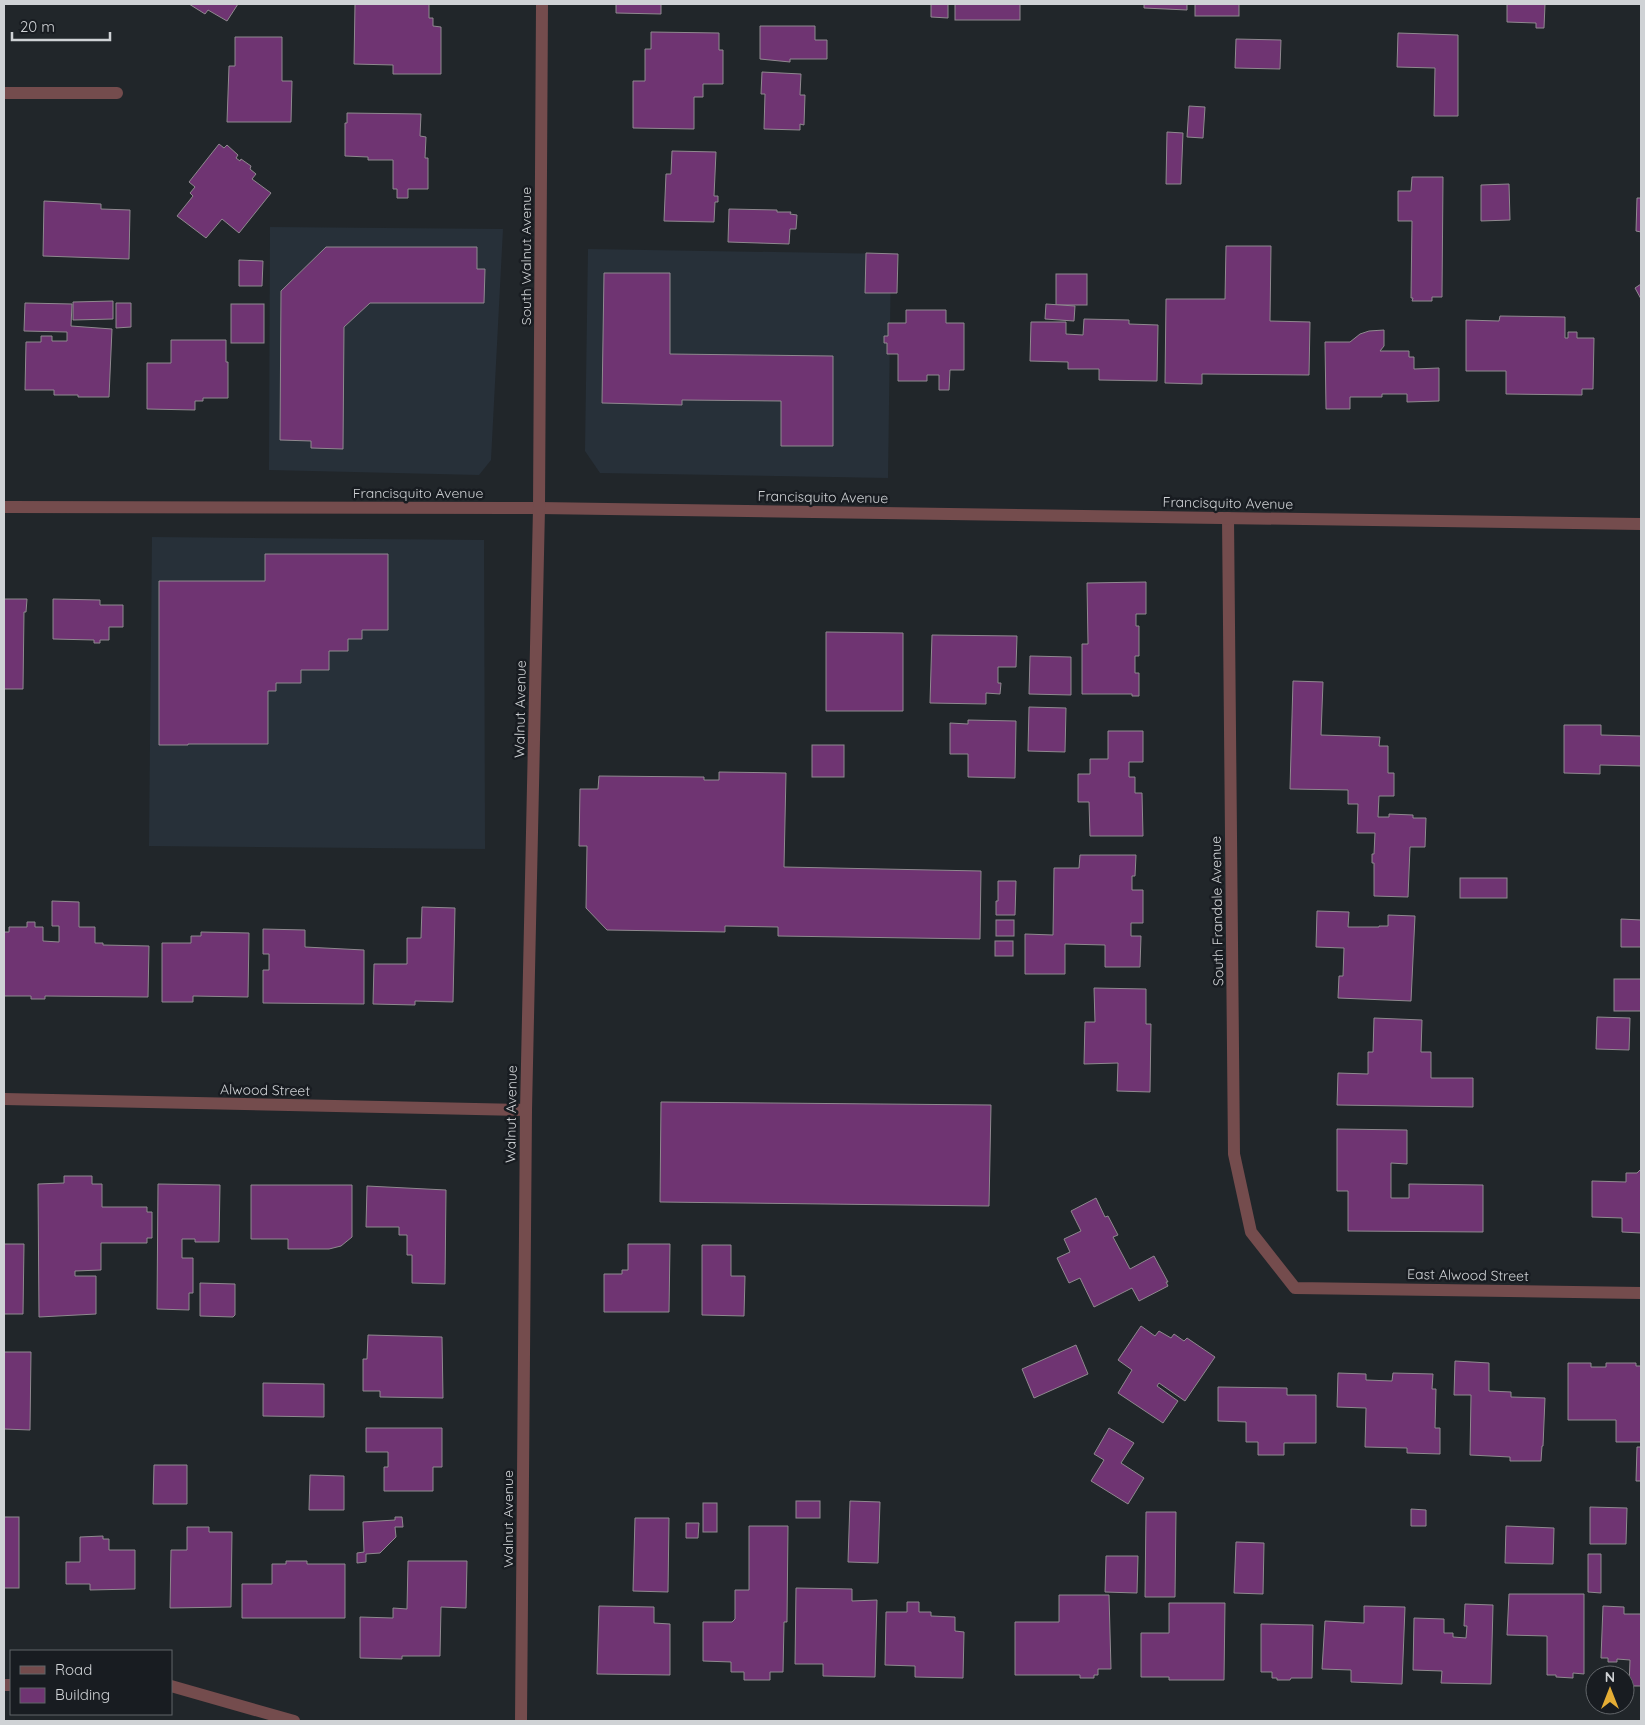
<svg xmlns="http://www.w3.org/2000/svg" width="1645" height="1725" font-family="Quicksand,sans-serif">
<rect width="100%" height="100%" fill="#21262a"/>
<g fill="#273039">
<polygon points="270,227 503,229 491,460 479,475 269,470"/>
<polygon points="588,249 891,254 888,478 600,473 585,451"/>
<polygon points="152,537 484,540 485,849 149,846"/>
</g>
<g fill="#6f3472" stroke="#8f898f">
<polygon points="189,4 238,4 227,21 208,10 205,14"/>
<polygon points="355,4 429,4 429,18 433,18 433,26 441,27 441,74 393,74 393,65 354,64"/>
<polygon points="616,4 661,4 661,14 616,13"/>
<polygon points="931,4 948,4 948,18 931,17"/>
<rect x="955" y="4" width="65" height="16"/>
<polygon points="1144,4 1187,4 1187,10 1144,8"/>
<rect x="1195" y="4" width="44" height="12"/>
<polygon points="1507,4 1545,4 1544,28 1536,28 1536,23 1507,22"/>
<polygon points="760,26 815,26 815,40 827,40 827,59 790,59 790,62 760,59"/>
<polygon points="651,32 719,33 719,50 723,50 723,84 703,84 703,97 694,97 694,129 633,128 633,81 645,81 645,49 651,49"/>
<polygon points="1398,33 1458,35 1458,116 1434,116 1435,68 1397,67"/>
<polygon points="235,37 282,37 282,81 292,81 291,122 227,122 229,66 235,66"/>
<polygon points="1236,39 1281,40 1280,69 1235,68"/>
<polygon points="762,72 801,74 800,95 805,95 804,125 800,124 800,130 764,129 765,94 761,94"/>
<polygon points="1189,106 1205,107 1203,138 1187,137"/>
<polygon points="347,113 421,114 420,136 426,137 425,158 428,158 428,189 408,189 408,198 397,198 397,189 393,189 393,160 368,160 368,157 345,156 345,123 347,123"/>
<polygon points="1167,132 1183,133 1181,184 1166,184"/>
<polygon points="219,144 224,148 227,145 238,155 236,158 240,161 241,159 251,166 250,169 256,174 252,179 271,193 239,233 222,219 206,238 177,216 193,196 190,193 195,187 189,182"/>
<polygon points="672,151 716,152 714,196 718,196 718,202 715,202 714,222 664,221 666,174 671,174"/>
<polygon points="1412,177 1443,177 1442,297 1432,297 1432,301 1412,301 1413,298 1411,298 1412,221 1398,221 1398,191 1411,191"/>
<polygon points="1509,184 1510,220 1481,221 1481,185"/>
<polygon points="1637,198 1641,198 1641,232 1636,231"/>
<polygon points="44,201 101,204 101,209 130,210 129,259 43,256"/>
<polygon points="729,209 777,210 777,212 791,212 790,214 797,215 796,229 790,229 789,244 728,242"/>
<polygon points="1226,246 1271,246 1270,321 1310,322 1309,375 1202,374 1202,384 1165,383 1166,299 1225,299"/>
<polygon points="326,247 477,247 477,269 485,269 484,303 370,303 344,327 343,449 311,448 311,441 280,440 281,291"/>
<polygon points="866,253 898,254 897,293 865,293"/>
<polygon points="239,260 263,261 262,286 239,286"/>
<polygon points="604,273 670,273 670,354 833,356 833,446 781,446 781,401 682,400 682,405 602,403"/>
<rect x="1056" y="274" width="31" height="31"/>
<polygon points="1641,284 1641,299 1635,288"/>
<polygon points="113,301 113,319 73,320 73,302"/>
<polygon points="25,303 72,304 71,326 112,329 109,397 78,397 78,395 54,395 54,390 25,390 26,342 41,342 41,336 52,336 52,341 67,341 67,332 24,331"/>
<polygon points="116,303 131,303 131,327 116,328"/>
<rect x="231" y="304" width="33" height="39"/>
<polygon points="1046,304 1075,306 1074,321 1045,319"/>
<polygon points="906,310 946,310 946,323 964,323 964,370 950,370 949,390 939,390 939,375 927,375 927,381 898,381 898,354 887,354 887,343 884,343 884,336 888,336 888,323 906,323"/>
<polygon points="1500,316 1565,317 1565,338 1568,338 1568,332 1577,332 1577,338 1594,338 1593,389 1582,389 1582,395 1506,394 1506,371 1466,371 1466,320 1499,321"/>
<polygon points="1084,319 1129,320 1129,324 1158,325 1157,381 1099,380 1099,369 1068,369 1068,362 1030,361 1031,322 1066,322 1066,334 1083,335"/>
<polygon points="1384,330 1384,346 1380,351 1409,351 1409,357 1414,357 1414,369 1439,368 1439,401 1407,402 1407,394 1382,394 1382,397 1350,397 1350,409 1326,409 1325,342 1350,342 1360,334 1369,331"/>
<polygon points="171,340 226,340 226,362 228,362 228,398 203,398 203,401 195,401 195,410 147,409 147,363 171,363"/>
<polygon points="265,554 388,554 388,630 362,630 362,639 348,639 348,651 329,651 329,670 301,670 301,683 276,683 276,691 268,691 268,744 188,744 188,745 159,745 159,581 265,581"/>
<polygon points="1146,582 1146,614 1136,614 1136,626 1139,626 1139,656 1135,656 1135,673 1139,673 1139,696 1132,696 1132,694 1082,694 1082,644 1088,644 1087,583"/>
<polygon points="4,599 27,599 26,612 24,612 23,689 4,689"/>
<polygon points="53,599 100,600 100,605 123,605 123,627 109,627 109,640 100,640 100,643 94,643 94,640 53,639"/>
<polygon points="826,632 903,633 903,711 826,711"/>
<polygon points="932,635 1017,636 1016,667 998,667 998,683 1001,683 1000,694 986,693 986,704 930,703"/>
<polygon points="1030,656 1071,657 1071,695 1029,694"/>
<polygon points="1293,681 1323,682 1321,735 1380,737 1379,746 1388,746 1388,773 1394,773 1394,796 1379,796 1378,817 1389,817 1389,814 1413,815 1413,818 1426,818 1425,847 1410,847 1408,897 1374,896 1374,863 1372,863 1372,854 1374,854 1375,833 1357,833 1358,804 1348,804 1348,790 1290,789"/>
<polygon points="1029,707 1066,708 1065,752 1028,751"/>
<polygon points="968,720 1016,721 1015,778 968,777 968,754 950,754 950,723 968,724"/>
<polygon points="1564,725 1601,725 1601,735 1641,736 1641,766 1600,765 1600,774 1564,773"/>
<polygon points="1108,731 1143,731 1143,762 1129,762 1129,777 1135,777 1135,793 1142,793 1143,836 1090,836 1089,802 1078,802 1078,774 1090,774 1090,759 1108,759"/>
<rect x="812" y="745" width="32" height="32"/>
<polygon points="719,772 786,773 784,867 981,871 980,939 778,936 778,927 725,926 725,932 607,930 586,908 587,846 579,846 580,789 598,789 599,776 704,777 704,780 719,780"/>
<polygon points="1080,855 1136,855 1135,876 1132,876 1132,890 1143,890 1143,923 1131,923 1131,936 1141,936 1140,967 1105,967 1105,945 1065,944 1065,974 1025,974 1025,934 1053,935 1054,868 1079,868"/>
<rect x="1460" y="878" width="47" height="20"/>
<polygon points="998,881 1016,881 1015,915 996,915 996,901 998,901"/>
<polygon points="52,901 79,902 79,927 95,927 95,943 103,943 103,945 149,946 148,997 45,996 45,999 31,999 31,996 4,996 4,932 9,932 9,927 27,927 27,922 35,922 35,927 43,927 43,941 59,942 59,926 52,926"/>
<polygon points="422,907 455,908 453,1002 415,1001 415,1005 373,1004 374,964 407,964 407,938 421,938"/>
<polygon points="1317,911 1349,912 1348,927 1379,927 1379,926 1388,926 1388,915 1415,916 1411,1001 1338,998 1339,976 1343,976 1344,948 1316,947"/>
<polygon points="1621,919 1641,920 1641,947 1621,947"/>
<rect x="996" y="920" width="18" height="16"/>
<polygon points="263,929 305,930 305,947 364,950 364,1004 263,1003 263,970 269,970 269,954 263,954"/>
<polygon points="201,932 249,933 248,997 193,996 193,1002 162,1002 162,943 191,943 191,936 201,936"/>
<rect x="995" y="941" width="18" height="15"/>
<rect x="1614" y="979" width="27" height="32"/>
<polygon points="1094,988 1146,989 1146,1024 1151,1024 1150,1092 1117,1091 1118,1063 1084,1064 1085,1022 1095,1022"/>
<polygon points="1597,1017 1630,1018 1629,1050 1596,1049"/>
<polygon points="1374,1018 1422,1020 1421,1052 1431,1052 1431,1078 1473,1078 1473,1107 1337,1105 1338,1073 1368,1074 1368,1052 1373,1052"/>
<polygon points="661,1102 991,1105 989,1206 660,1202"/>
<polygon points="1337,1129 1407,1130 1407,1164 1391,1163 1391,1198 1409,1198 1409,1184 1483,1185 1483,1232 1348,1231 1348,1191 1337,1191"/>
<polygon points="1641,1169 1641,1233 1622,1232 1622,1218 1592,1217 1592,1181 1626,1182 1626,1173 1637,1173"/>
<polygon points="64,1176 92,1176 92,1184 102,1184 102,1207 147,1207 147,1212 152,1212 152,1238 147,1238 147,1243 101,1243 101,1270 75,1271 75,1276 96,1276 96,1314 39,1317 38,1184 64,1183"/>
<polygon points="158,1184 220,1185 219,1242 195,1242 195,1239 182,1239 182,1258 193,1258 193,1293 189,1293 189,1310 157,1309"/>
<polygon points="251,1185 352,1185 352,1237 341,1246 329,1249 288,1249 288,1239 251,1239"/>
<polygon points="367,1186 446,1190 445,1284 412,1283 412,1255 407,1255 407,1235 399,1235 399,1227 366,1227"/>
<polygon points="1096,1198 1105,1217 1108,1216 1118,1235 1113,1237 1130,1269 1154,1256 1168,1282 1166,1282 1168,1286 1139,1301 1132,1288 1094,1307 1080,1278 1069,1283 1057,1258 1070,1252 1064,1239 1081,1231 1071,1211"/>
<polygon points="4,1244 24,1244 23,1314 4,1314"/>
<polygon points="628,1244 670,1244 669,1312 604,1312 604,1274 622,1274 622,1270 628,1270"/>
<polygon points="702,1245 731,1245 731,1276 745,1276 744,1316 702,1315"/>
<polygon points="200,1283 235,1284 235,1315 233,1317 200,1316"/>
<polygon points="1141,1326 1155,1336 1159,1331 1171,1338 1174,1334 1184,1341 1187,1338 1215,1357 1185,1401 1159,1383 1157,1386 1178,1401 1163,1423 1118,1393 1132,1370 1118,1360"/>
<polygon points="368,1335 442,1337 443,1398 380,1397 380,1391 363,1391 363,1359 367,1359"/>
<polygon points="1076,1345 1088,1374 1034,1398 1022,1369"/>
<polygon points="4,1352 31,1352 30,1430 4,1429"/>
<polygon points="1455,1361 1489,1363 1489,1391 1511,1392 1511,1397 1545,1398 1543,1446 1542,1446 1541,1461 1510,1461 1510,1457 1470,1455 1471,1395 1454,1395"/>
<polygon points="1568,1363 1591,1363 1591,1367 1606,1367 1606,1363 1636,1363 1636,1366 1641,1366 1641,1442 1616,1442 1616,1420 1568,1420"/>
<polygon points="1338,1373 1366,1374 1366,1380 1392,1381 1393,1373 1433,1374 1432,1389 1436,1389 1435,1428 1440,1428 1440,1454 1407,1453 1407,1448 1365,1447 1366,1408 1337,1407"/>
<polygon points="263,1383 324,1384 324,1417 263,1416"/>
<polygon points="1218,1387 1287,1388 1287,1395 1316,1395 1316,1443 1284,1443 1284,1455 1258,1455 1258,1442 1246,1442 1246,1422 1218,1421"/>
<polygon points="366,1428 442,1428 442,1467 433,1467 433,1491 384,1491 384,1467 388,1467 388,1452 366,1452"/>
<polygon points="1109,1428 1134,1443 1121,1463 1144,1478 1128,1504 1091,1481 1104,1460 1094,1454"/>
<polygon points="1637,1447 1641,1447 1641,1481 1636,1481"/>
<polygon points="154,1465 187,1465 187,1504 153,1504"/>
<polygon points="310,1475 344,1476 344,1510 309,1510"/>
<rect x="796" y="1501" width="24" height="17"/>
<polygon points="850,1501 880,1502 878,1563 848,1562"/>
<rect x="703" y="1503" width="14" height="29"/>
<polygon points="1590,1507 1627,1508 1626,1544 1590,1544"/>
<polygon points="1411,1509 1426,1510 1426,1526 1411,1526"/>
<polygon points="1146,1512 1176,1512 1175,1597 1145,1597"/>
<rect x="4" y="1517" width="15" height="71"/>
<polygon points="395,1517 402,1517 403,1527 395,1527 396,1537 380,1553 366,1554 366,1562 357,1563 357,1553 364,1552 363,1522 395,1520"/>
<polygon points="635,1518 669,1518 668,1592 633,1591"/>
<polygon points="686,1523 699,1523 698,1538 686,1538"/>
<polygon points="749,1526 788,1526 787,1622 784,1622 783,1672 770,1672 770,1680 744,1680 744,1672 731,1672 731,1662 703,1661 703,1622 732,1622 735,1619 735,1590 749,1590"/>
<polygon points="1506,1526 1554,1528 1553,1564 1505,1563"/>
<polygon points="187,1527 209,1527 209,1532 232,1532 231,1607 170,1608 171,1550 187,1550"/>
<polygon points="103,1536 103,1539 109,1539 109,1550 135,1550 135,1589 90,1590 90,1584 66,1584 66,1562 80,1562 80,1537"/>
<polygon points="1236,1542 1264,1543 1263,1594 1234,1593"/>
<polygon points="1588,1554 1601,1554 1601,1593 1588,1592"/>
<polygon points="1106,1556 1138,1556 1137,1593 1105,1592"/>
<polygon points="286,1561 307,1561 307,1564 345,1564 345,1618 242,1618 242,1584 272,1584 272,1564 286,1564"/>
<polygon points="408,1561 467,1561 466,1608 441,1607 440,1656 402,1656 402,1659 360,1658 360,1617 393,1618 393,1608 407,1609"/>
<polygon points="796,1588 852,1589 852,1601 877,1600 875,1677 823,1676 823,1664 795,1664"/>
<polygon points="1509,1594 1584,1594 1584,1674 1573,1673 1573,1678 1556,1677 1556,1675 1547,1675 1547,1636 1507,1635"/>
<polygon points="1059,1595 1109,1595 1111,1669 1098,1669 1098,1675 1094,1675 1094,1678 1080,1678 1080,1675 1015,1675 1015,1622 1059,1622"/>
<polygon points="907,1602 919,1602 919,1612 931,1612 931,1616 955,1617 955,1631 964,1632 963,1678 915,1677 915,1666 885,1665 886,1612 907,1612"/>
<polygon points="1169,1603 1225,1603 1224,1680 1169,1680 1169,1677 1141,1677 1141,1633 1169,1633"/>
<polygon points="1465,1604 1493,1605 1491,1684 1441,1683 1442,1671 1413,1670 1414,1618 1444,1619 1444,1633 1453,1633 1453,1637 1466,1638 1467,1626 1464,1626"/>
<polygon points="599,1606 654,1607 654,1623 670,1624 670,1675 597,1674"/>
<polygon points="1364,1606 1405,1607 1402,1684 1351,1682 1351,1670 1322,1669 1325,1621 1364,1623"/>
<polygon points="1603,1606 1624,1607 1624,1614 1641,1614 1641,1686 1629,1686 1630,1660 1617,1659 1617,1662 1608,1662 1608,1658 1601,1658"/>
<polygon points="1261,1624 1313,1625 1312,1678 1291,1678 1290,1680 1277,1680 1277,1678 1272,1678 1272,1672 1261,1672"/>
</g>
<g fill="none" stroke-linecap="round" stroke-linejoin="round">
<g stroke="#744c4d" stroke-width="12">
<polyline points="4,93 117,93"/>
<polyline points="1228,518 1234,1154 1251,1232 1295,1288 1641,1293"/>
<polyline points="4,1099 526,1110"/>
<polyline points="4,1685 11,1685"/>
<polyline points="171,1686 294,1721"/>
</g>
<g stroke="#744c4d" stroke-width="12">
<polyline points="4,507 539,508 1641,524"/>
<polyline points="521,1721 526,1110 539,508 542,4"/>
</g>
</g>
<g text-anchor="middle" stroke-width="5" stroke-linejoin="round" paint-order="stroke">
<g font-size="14" fill="#cfd2d5" stroke="#181c21">
<text transform="translate(526 256) rotate(-90)" y="5">South Walnut Avenue</text>
<text x="418" y="498">Francisquito Avenue</text>
<text transform="translate(823 497) rotate(1)" y="5">Francisquito Avenue</text>
<text transform="translate(1228 503) rotate(1)" y="5">Francisquito Avenue</text>
<text transform="translate(520 709) rotate(-89)" y="5">Walnut Avenue</text>
<text transform="translate(1217 911) rotate(-91)" y="5">South Frandale Avenue</text>
<text transform="translate(265 1090) rotate(1)" y="5">Alwood Street</text>
<text transform="translate(511 1114) rotate(-89)" y="5">Walnut Avenue</text>
<text transform="translate(1468 1275) rotate(1)" y="5">East Alwood Street</text>
<text transform="translate(508 1519) rotate(-90)" y="5">Walnut Avenue</text>
</g>
</g>
<rect width="1645" height="1725" fill="none" stroke="#cfd2d5" stroke-width="10"/>
<rect x="10" y="1650" width="162" height="65" fill="#181c21" stroke="#616569"/>
<rect x="20" y="1666" width="25" height="8" fill="#744c4d" stroke="#616569"/>
<text x="55" y="1675" font-size="15" fill="#cfd2d5">Road</text>
<rect x="20" y="1688" width="25" height="15" fill="#6f3472" stroke="#616569"/>
<text x="55" y="1700" font-size="15" fill="#cfd2d5">Building</text>
<g transform="translate(1610 1690)"><circle r="24" fill="#181c21" stroke="#616569"/>
<path d="M0-4L9 19L0 12L-9 19Z" fill="#e5ad35"/>
<text y="-8" font-size="14" font-weight="bold" text-anchor="middle" fill="#cfd2d5">N</text>
</g>
<path d="M12 32v8h98v-8" fill="none" stroke="#cfd2d5" stroke-width="2.5"/>
<text x="20" y="32" font-size="15" fill="#cfd2d5" stroke="#181c21" stroke-width="4" paint-order="stroke">20 m</text>
</svg>
